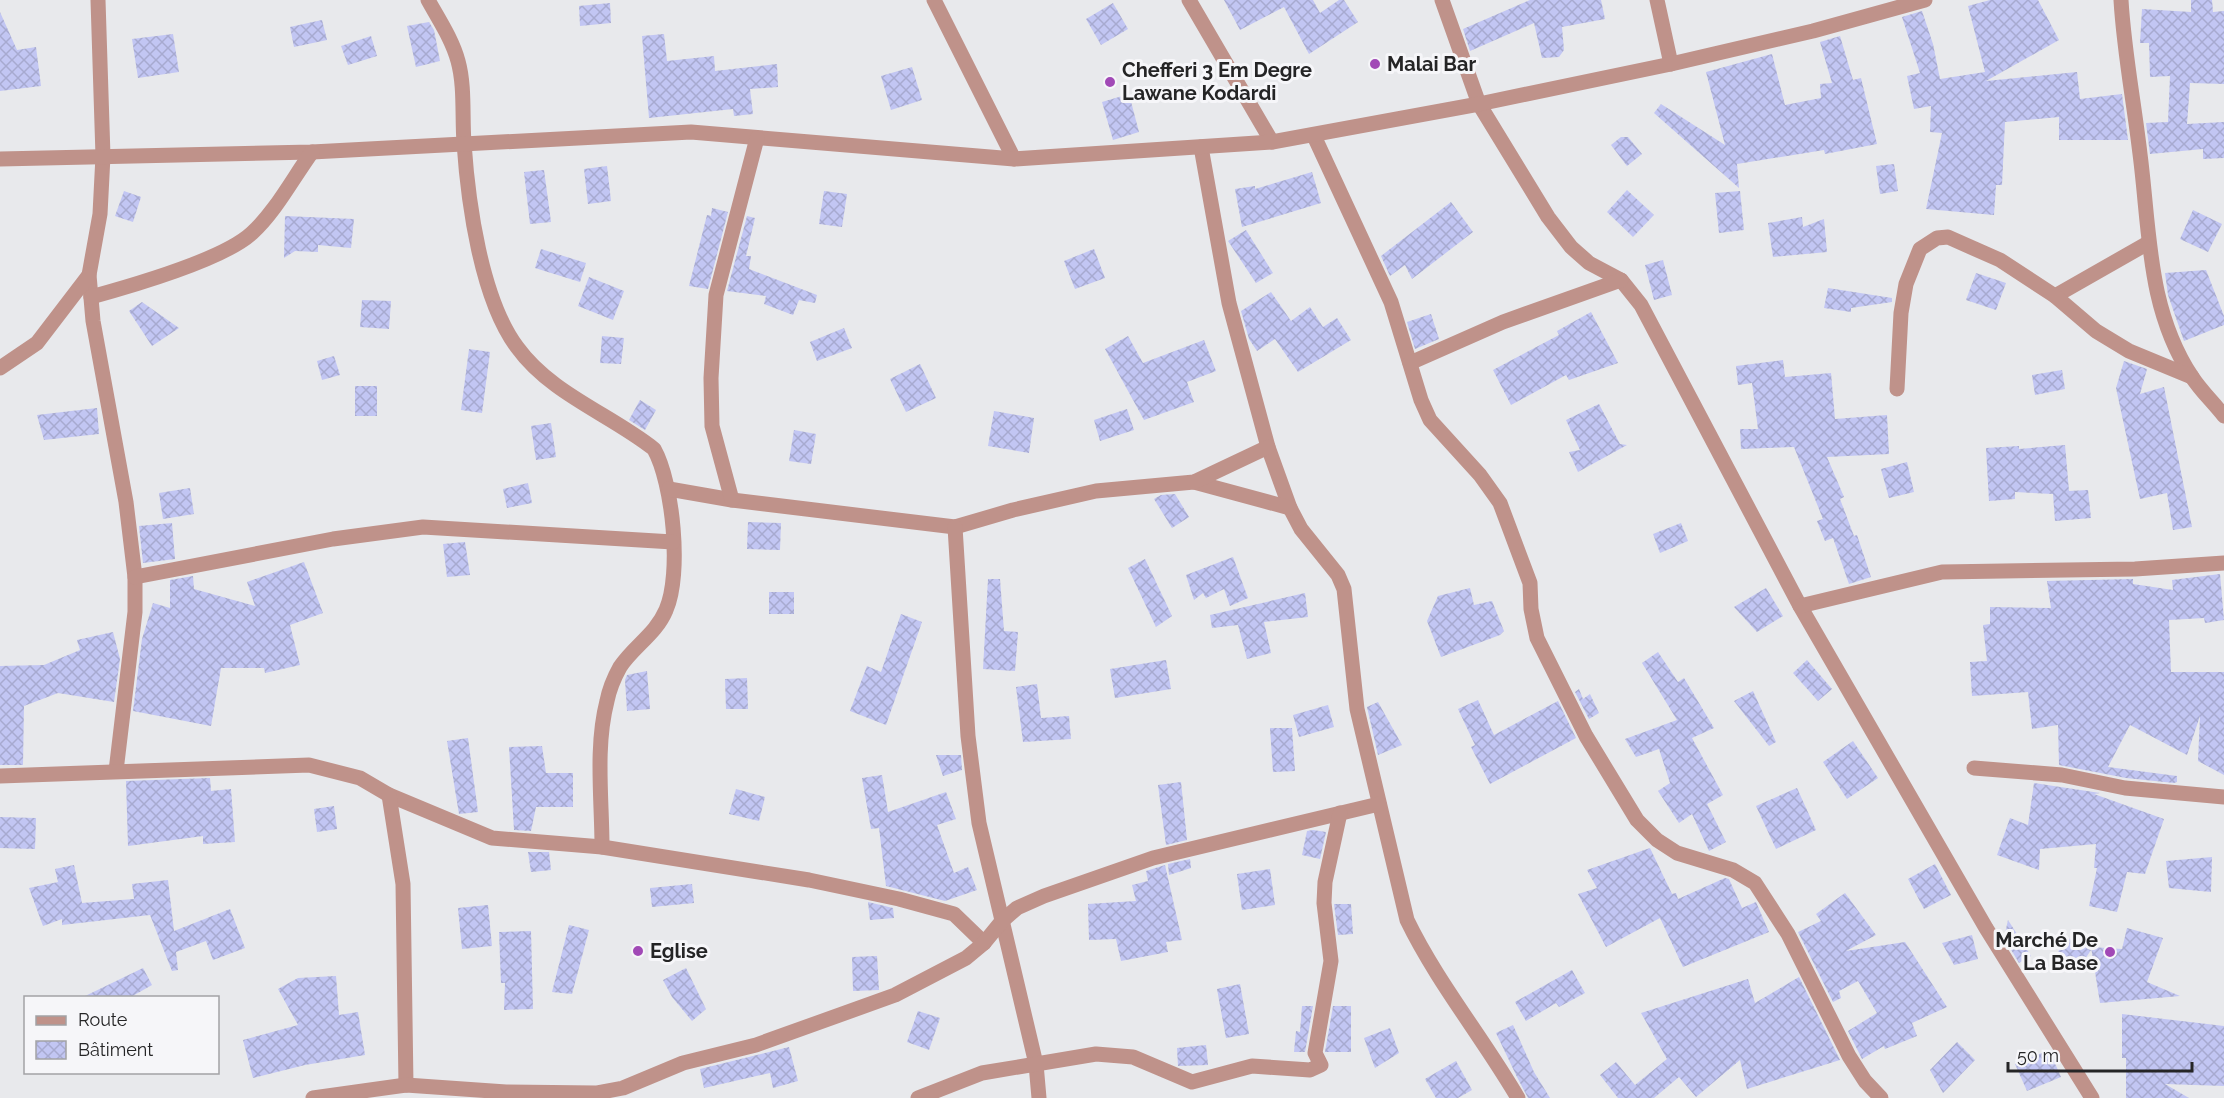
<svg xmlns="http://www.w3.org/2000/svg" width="2224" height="1098" font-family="Raleway,sans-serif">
<defs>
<pattern id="building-cross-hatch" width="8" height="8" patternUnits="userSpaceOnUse" patternTransform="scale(1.5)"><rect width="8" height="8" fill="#c2c6f3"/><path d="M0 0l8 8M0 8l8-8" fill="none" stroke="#a7aad0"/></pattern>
</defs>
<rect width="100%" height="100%" fill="#e8e9ec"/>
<g fill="url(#building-cross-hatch)">
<polygon points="1224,0 1313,0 1320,13 1339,0 1344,0 1358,22 1309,54 1284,7 1240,30"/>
<polygon points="1530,0 1601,0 1605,19 1562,27 1564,50 1559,57 1542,58 1534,23 1470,51 1463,29"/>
<polygon points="1990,0 2038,0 2059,40 1986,81 2077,72 2080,99 2122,94 2128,140 2059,140 2059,117 2005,122 2002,185 1996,185 1994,215 1926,209 1942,133 1930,132 1931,106 1914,109 1907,76 1920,73 1902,17 1922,11 1933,44 1940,79 1985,72 1968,6"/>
<polygon points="2191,0 2212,0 2213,12 2224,11 2224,84 2190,83 2187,124 2224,122 2224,158 2203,159 2203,149 2150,154 2146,123 2168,122 2170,76 2150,77 2149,43 2140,43 2142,9 2191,12"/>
<polygon points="610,3 611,23 580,26 579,6"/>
<polygon points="1113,3 1128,29 1101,45 1086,19"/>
<polygon points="0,12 17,50 36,47 41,86 0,91"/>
<polygon points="322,20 327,40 294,47 290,27"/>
<polygon points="429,22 434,30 440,61 416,67 407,26"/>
<polygon points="173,34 179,72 138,78 132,39"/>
<polygon points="664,34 667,61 714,56 715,71 777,64 778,87 750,89 753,114 734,116 733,109 649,118 642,36"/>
<polygon points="371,36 377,56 348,65 341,46"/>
<polygon points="1840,36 1853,80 1861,78 1877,144 1825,154 1824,150 1737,164 1739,188 1654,113 1661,104 1725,145 1706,72 1772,54 1785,105 1821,98 1820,84 1832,83 1820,42"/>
<polygon points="912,67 922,100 891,110 881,76"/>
<polygon points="1129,94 1139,132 1113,140 1102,102"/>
<polygon points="1621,137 1628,137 1642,154 1627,166 1611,145"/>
<polygon points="1894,164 1898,191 1880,194 1876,166"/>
<polygon points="607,166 611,201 588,204 584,169"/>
<polygon points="544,170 551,222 530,224 524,172"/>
<polygon points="1312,172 1321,203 1242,227 1235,189 1255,186 1255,189"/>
<polygon points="1627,190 1654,215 1633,237 1607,212"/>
<polygon points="124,191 141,197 133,222 115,216"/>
<polygon points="824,191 847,194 842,227 819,224"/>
<polygon points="1740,191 1744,230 1719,233 1715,193"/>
<polygon points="1451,202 1473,232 1412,279 1405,265 1390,276 1381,256"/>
<polygon points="712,208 728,212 708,289 689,286 707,215 711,216"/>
<polygon points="2193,210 2222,224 2208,252 2180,239"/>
<polygon points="285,216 354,219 351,248 318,245 318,252 295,251 284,258"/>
<polygon points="747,216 755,218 746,256 751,256 749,269 817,295 815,303 799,300 793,315 764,304 766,296 727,291"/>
<polygon points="1802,217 1803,227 1824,219 1827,252 1773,257 1768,223"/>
<polygon points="1246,230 1273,273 1256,283 1228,241"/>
<polygon points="541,249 586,263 580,282 535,268"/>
<polygon points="1094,249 1105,278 1075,289 1064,261"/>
<polygon points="1663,260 1672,295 1654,300 1645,265"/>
<polygon points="2206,270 2224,316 2224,325 2184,341 2168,295 2165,273"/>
<polygon points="1976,273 2006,283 1996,310 1966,300"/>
<polygon points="589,277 624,291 613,320 578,306"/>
<polygon points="1828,288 1892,298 1892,302 1851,308 1851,312 1824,308"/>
<polygon points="1271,292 1291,321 1310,307 1323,327 1337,318 1351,340 1298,372 1275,339 1257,351 1249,339 1241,311"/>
<polygon points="362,300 391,301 389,329 360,327"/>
<polygon points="142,302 179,328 152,346 129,311"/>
<polygon points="1591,312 1618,363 1569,380 1566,375 1511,405 1493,370 1559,335 1557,331"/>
<polygon points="1431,314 1439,339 1415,349 1407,322"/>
<polygon points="844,328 852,348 817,361 810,342"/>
<polygon points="602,336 624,338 621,364 600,363"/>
<polygon points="1128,336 1143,363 1204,340 1216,371 1187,382 1194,402 1144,420 1105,349"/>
<polygon points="469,349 490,352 482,413 461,410"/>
<polygon points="334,356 340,375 322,380 317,361"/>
<polygon points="1783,360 1785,377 1831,373 1835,419 1887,415 1889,454 1827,457 1844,497 1840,499 1854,536 1857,535 1871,577 1849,584 1833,538 1825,541 1817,521 1823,519 1794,447 1741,449 1740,429 1758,429 1752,383 1738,385 1736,366"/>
<polygon points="2124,361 2147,369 2140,394 2164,387 2192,527 2173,530 2167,493 2140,499 2116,388"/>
<polygon points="920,364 936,398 906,412 890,379"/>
<polygon points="2062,370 2065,389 2035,395 2032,375"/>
<rect x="355" y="386" width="22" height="30"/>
<polygon points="640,400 656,410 645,430 629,420"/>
<polygon points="1599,404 1620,444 1627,445 1578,472 1569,452 1580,450 1566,420"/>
<polygon points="97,408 99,434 44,440 37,415"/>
<polygon points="1127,409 1134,430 1100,441 1094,420"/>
<polygon points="994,411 1034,418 1029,453 988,446"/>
<polygon points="551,423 556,457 536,460 531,426"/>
<polygon points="794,430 816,434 811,464 789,461"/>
<polygon points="2065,445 2069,491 2088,490 2091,518 2055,521 2053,494 2015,492 2015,499 1989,501 1986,448 2019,446 2019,449"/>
<polygon points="1907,462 1914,492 1889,498 1881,469"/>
<polygon points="528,483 532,503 507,508 503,489"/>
<polygon points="190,488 194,514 163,519 159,493"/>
<polygon points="1175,494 1189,517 1172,528 1154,499 1161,495"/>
<polygon points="748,522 781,523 780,550 747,549"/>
<polygon points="172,523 175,559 143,563 139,526"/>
<polygon points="1681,523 1688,541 1660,553 1653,534"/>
<polygon points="465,542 470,575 447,577 443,544"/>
<polygon points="1233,557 1248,598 1230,606 1224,589 1206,598 1203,593 1194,600 1186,575"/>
<polygon points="1145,559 1172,616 1156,627 1128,568"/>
<polygon points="304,562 323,613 290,625 300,665 265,673 264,668 221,668 211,726 133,711 142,639 153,603 170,608 170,580 193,576 194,589 255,606 247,582"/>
<polygon points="2220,574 2224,620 2205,623 2204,618 2169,620 2171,672 2224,672 2224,775 2198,761 2200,716 2187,755 2130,725 2108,767 2177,776 2177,782 2174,783 2126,778 2059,765 2058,725 2032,729 2028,692 1972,696 1970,662 1987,661 1983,625 1990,624 1990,607 2051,608 2047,581 2133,579 2133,584 2173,590 2172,580"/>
<polygon points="988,579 1000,579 1004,631 1018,632 1015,671 983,669"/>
<polygon points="1470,588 1474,605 1492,601 1504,631 1500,635 1441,657 1427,621 1438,596"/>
<polygon points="1766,588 1783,616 1757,632 1734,607"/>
<rect x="769" y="592" width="25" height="22"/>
<polygon points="1305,593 1308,617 1264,622 1271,653 1247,659 1238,625 1212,628 1210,615"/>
<polygon points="901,614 922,622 886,725 850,711 867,666 881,672"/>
<polygon points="113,632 120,659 114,702 58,693 24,706 23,765 0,765 0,666 44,665 80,650 77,640"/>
<polygon points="1658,652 1678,682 1684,678 1714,728 1692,738 1723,795 1707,804 1726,842 1709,851 1692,814 1679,823 1658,791 1670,783 1659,749 1636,757 1625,739 1677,720 1642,663"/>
<polygon points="1166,660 1171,689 1115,698 1110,669"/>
<polygon points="1807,660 1832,689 1818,701 1793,673"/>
<polygon points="647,671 650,709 627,711 625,680 627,675"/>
<polygon points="747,678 748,709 726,709 725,679"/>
<polygon points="1037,684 1041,718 1069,716 1071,739 1023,742 1016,687"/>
<polygon points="1579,689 1583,699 1590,694 1599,713 1589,719 1575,692"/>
<polygon points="1753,691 1776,742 1769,746 1734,701"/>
<polygon points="1478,700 1494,735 1558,701 1576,738 1490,784 1471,747 1475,745 1458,709"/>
<polygon points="1378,702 1402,745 1378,755 1367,707"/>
<polygon points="1328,705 1334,727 1299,737 1293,715"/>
<polygon points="1270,728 1292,728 1295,771 1273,772"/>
<polygon points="468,738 478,812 459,814 447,741"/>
<polygon points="1853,741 1878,778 1847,799 1823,762"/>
<polygon points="542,746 546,773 573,773 573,807 536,807 531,831 514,830 509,747"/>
<polygon points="936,755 961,755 962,770 943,776"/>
<polygon points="882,775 888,812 946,792 956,819 937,825 954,873 968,867 977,890 945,901 886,886 879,828 871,829 862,778"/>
<polygon points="210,778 211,791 231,789 235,842 203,844 203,836 128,846 126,781"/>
<polygon points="1181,782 1187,840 1166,845 1158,785"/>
<polygon points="2034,783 2100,793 2094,794 2164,819 2145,874 2127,872 2117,912 2089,906 2097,868 2094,868 2096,844 2040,849 2039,870 1997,855 2010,818 2028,825"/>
<polygon points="1797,788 1816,830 1776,849 1756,806"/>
<polygon points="736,789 765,797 759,821 729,814"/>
<polygon points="334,806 337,829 317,832 314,809"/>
<polygon points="0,817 36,818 35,849 0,848"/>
<polygon points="1313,830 1326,832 1320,859 1302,855 1307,831"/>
<polygon points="1650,848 1672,894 1676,893 1678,899 1725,878 1729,879 1742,908 1756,902 1769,932 1683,967 1660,918 1606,947 1578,894 1597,888 1587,870"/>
<polygon points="528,852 549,852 551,870 531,872"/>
<polygon points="2212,857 2211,892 2169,888 2166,861"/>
<polygon points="1190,859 1191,868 1169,875 1168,864"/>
<polygon points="1935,864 1951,895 1924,909 1908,879"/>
<polygon points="74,865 82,903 134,899 132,884 168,880 174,931 230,909 245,948 213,960 206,941 176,952 178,970 172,971 150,915 62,925 62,919 43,926 29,888 58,882 55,869"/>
<polygon points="1165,865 1182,940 1166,942 1168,952 1121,961 1116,939 1089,940 1088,904 1136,901 1132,885 1148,881 1146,871"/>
<polygon points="1270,869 1275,905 1242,910 1237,874"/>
<polygon points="692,884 694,903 652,907 650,888"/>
<polygon points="1845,893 1876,935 1846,951 1905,942 1947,1007 1912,1023 1917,1036 1885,1049 1884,1046 1862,1059 1848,1031 1877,1013 1858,981 1839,991 1841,998 1833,1002 1798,932 1821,921 1816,914"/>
<polygon points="868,902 893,908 894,918 870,920"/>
<polygon points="1334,904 1351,904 1353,934 1338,935"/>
<polygon points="488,905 492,946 462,949 458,908"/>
<polygon points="2008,920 2031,956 2019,963 2004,938"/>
<polygon points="569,925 589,930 572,994 552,992"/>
<polygon points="2127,928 2163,938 2147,982 2180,996 2100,1003 2091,947 2122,949"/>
<polygon points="531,931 533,1009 504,1010 505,983 501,983 499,932"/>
<polygon points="1972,935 1978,959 1954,965 1942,943"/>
<polygon points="2066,937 2091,950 2076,973 2055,958"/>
<polygon points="877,956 879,990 853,991 852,957"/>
<polygon points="143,968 152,985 129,998 81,998"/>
<polygon points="686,968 706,1009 692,1021 672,997 663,980"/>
<polygon points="1572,970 1585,993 1559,1007 1556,1003 1526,1021 1515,1002"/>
<polygon points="336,976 339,1015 358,1012 365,1055 305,1065 253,1078 243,1040 298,1025 278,989 298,978"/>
<polygon points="1799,977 1840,1060 1747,1089 1740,1060 1696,1097 1679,1077 1654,1098 1618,1098 1600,1075 1616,1062 1635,1085 1667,1059 1641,1013 1748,979 1755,1003"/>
<polygon points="1240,984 1249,1034 1226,1038 1217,989"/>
<polygon points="1302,1006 1313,1006 1305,1052 1294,1052 1296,1031 1300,1032"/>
<polygon points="1333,1006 1351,1006 1351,1052 1325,1052"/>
<polygon points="918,1011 940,1018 929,1050 907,1042"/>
<polygon points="2122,1014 2224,1026 2224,1086 2165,1084 2189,1098 2126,1098 2126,1058 2122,1058"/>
<polygon points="1513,1025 1534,1072 1550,1098 1528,1098 1517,1077 1496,1033"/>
<polygon points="1390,1028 1399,1053 1375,1068 1364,1038"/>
<polygon points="1957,1042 1975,1060 1943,1093 1930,1070"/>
<polygon points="1206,1045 1208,1065 1178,1066 1177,1048"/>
<polygon points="789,1047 798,1081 773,1088 770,1073 704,1088 700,1069"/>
<polygon points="2049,1050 2061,1077 2027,1091 2015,1064"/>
<polygon points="1456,1061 1472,1090 1458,1098 1436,1098 1425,1079"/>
</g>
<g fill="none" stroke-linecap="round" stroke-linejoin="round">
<g stroke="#bf928a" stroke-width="15">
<polyline points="98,0 103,156 100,214 89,275 93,321 126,502 135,577 135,612 116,771"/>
<path d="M428,0C439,20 452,39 458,61C465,86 462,116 464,143C468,202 481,299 517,347C551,394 610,414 654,449C673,483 682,574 666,610C656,634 634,646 620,667C615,676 609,691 607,701C595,747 602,800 602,847"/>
<polyline points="934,0 1014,159"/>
<polyline points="1189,0 1272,142"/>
<polyline points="1442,0 1479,104 1548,217 1571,247 1589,263 1621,280 1641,305 1800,606 1986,928 2092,1098"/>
<polyline points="1657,0 1671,64"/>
<path d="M2121,0C2124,52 2134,102 2140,154C2150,231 2147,309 2192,377C2201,391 2214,403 2224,416"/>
<polyline points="1314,136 1391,302 1421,400 1430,420 1480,475 1500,503 1530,583 1531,609 1537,638 1586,736 1637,820 1657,840 1677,853 1733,870 1755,883 1788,934 1849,1056 1865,1081 1881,1098"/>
<path d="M1201,147L1229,303L1268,447L1290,508L1301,529L1338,575L1344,589L1357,709L1407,920C1437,982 1483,1038 1518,1098"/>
<polyline points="0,159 312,152 691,132 1014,159 1272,142 1479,104 1671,64 1813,31 1925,0"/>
<polyline points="2055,296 2148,243"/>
<path d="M91,297C131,286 223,260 252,233C276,211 293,178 312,152"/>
<polyline points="1410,363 1503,322 1621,280"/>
<polyline points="0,368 37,343 89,275"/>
<polyline points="1897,389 1901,313 1906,284 1920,249 1937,238 1948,237 2000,260 2055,296 2096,331 2129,351 2192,377"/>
<polyline points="1194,482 1290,508"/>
<polyline points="669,489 732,500 955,527 1013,510 1096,491 1194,482 1268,447"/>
<polyline points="732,500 712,426 711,378 716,295 757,138"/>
<polyline points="955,527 968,736 979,823 1036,1064 1039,1098"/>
<polyline points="135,577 333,539 423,527 673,542"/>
<polyline points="1800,606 1942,572 2135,569 2224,563"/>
<polyline points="1974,768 2062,775 2125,788 2224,797"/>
<polyline points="0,776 309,765 360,778 389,795 492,838 602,847 809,880 899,899 954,914 984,943"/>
<polyline points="389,795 403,884 406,1085"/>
<polyline points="313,1098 406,1085 506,1092 596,1093 623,1088 683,1063 756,1045 895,995 966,958 984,943 1002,921 1017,908 1044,896 1153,858 1379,804"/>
<polyline points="918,1098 982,1073 1096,1054 1133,1057 1192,1082 1252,1066 1310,1070 1321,1065 1315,1053 1331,961 1324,903 1325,882 1340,813"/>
</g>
</g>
<g fill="#a149b6" stroke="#f6f6f9" stroke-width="2">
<circle cx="1375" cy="64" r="6"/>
<circle cx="1110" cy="82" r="6"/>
<circle cx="638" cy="951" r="6"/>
<circle cx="2110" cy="952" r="6"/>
</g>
<g text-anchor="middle" stroke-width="6" stroke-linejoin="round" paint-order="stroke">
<g font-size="20" font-weight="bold" fill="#252526" stroke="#f6f6f9" text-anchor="start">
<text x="1387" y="71">Malai Bar</text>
<text x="1122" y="77">Chefferi 3 Em Degre<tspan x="1122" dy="23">Lawane Kodardi</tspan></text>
<text x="2098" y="947" text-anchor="end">Marché De<tspan x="2098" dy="23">La Base</tspan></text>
<text x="650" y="958">Eglise</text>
</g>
</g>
<rect x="24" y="996" width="195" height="78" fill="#f6f6f9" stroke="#a2a2a5" stroke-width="1.5"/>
<rect x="36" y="1016" width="30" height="9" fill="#bf928a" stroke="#a2a2a5" stroke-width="1.5"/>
<text x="78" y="1026" font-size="18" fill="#252526">Route</text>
<rect x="36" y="1041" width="30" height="18" fill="url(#building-cross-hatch)" stroke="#a2a2a5" stroke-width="1.5"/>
<text x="78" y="1056" font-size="18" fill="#252526">Bâtiment</text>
<path d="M2008 1062v9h184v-9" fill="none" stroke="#252526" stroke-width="3"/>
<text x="2017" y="1062" font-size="18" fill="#252526" stroke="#f6f6f9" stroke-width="4.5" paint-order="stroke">50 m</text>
</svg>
